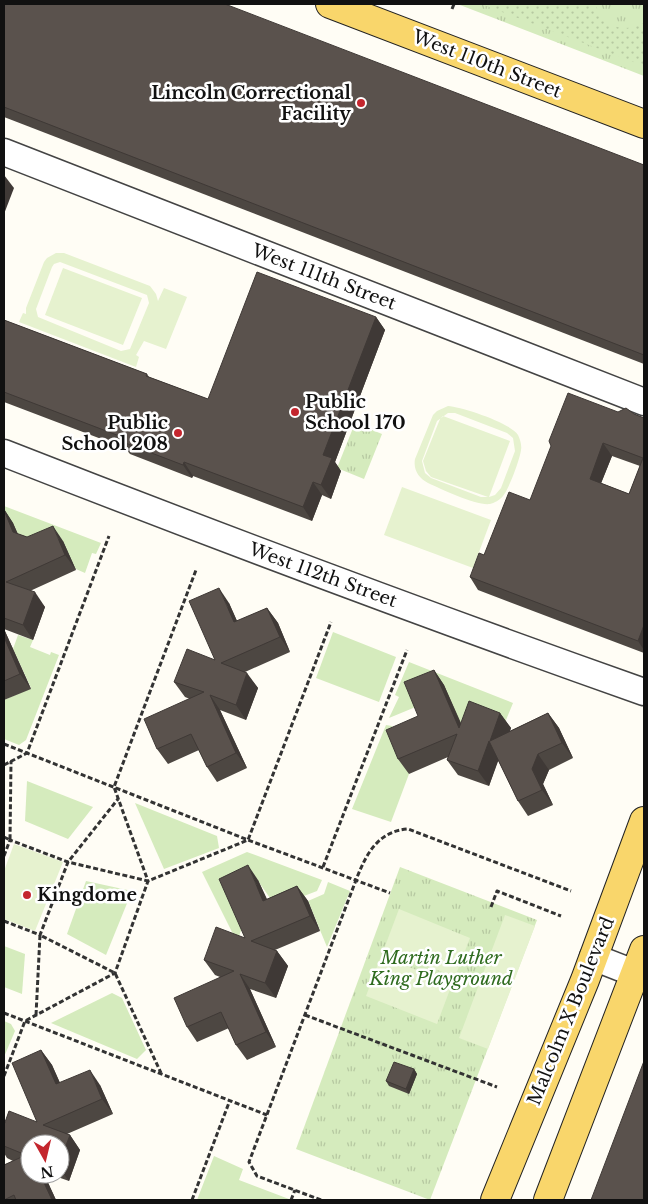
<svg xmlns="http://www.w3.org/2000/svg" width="648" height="1204" font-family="'Libre Baskerville',serif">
<defs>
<pattern id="park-tufts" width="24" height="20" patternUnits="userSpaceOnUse" patternTransform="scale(1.25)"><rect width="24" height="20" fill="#d5ebbd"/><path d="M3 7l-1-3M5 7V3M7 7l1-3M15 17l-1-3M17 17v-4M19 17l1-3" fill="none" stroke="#b6c8a1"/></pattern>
<pattern id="garden-dots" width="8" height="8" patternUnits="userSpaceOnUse" patternTransform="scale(1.25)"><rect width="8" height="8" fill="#d5ebbd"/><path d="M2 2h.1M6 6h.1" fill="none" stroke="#b6c8a1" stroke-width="1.8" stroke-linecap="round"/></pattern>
</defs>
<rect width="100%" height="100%" fill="#fffdf5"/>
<g fill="#d5ebbd">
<polygon points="4,506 101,543 96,554 92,553 85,573 37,552 4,527"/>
<polygon points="333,632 396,657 379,702 316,678"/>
<polygon points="18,635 33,640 30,647 50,655 51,652 59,655 26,740 19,745 4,739 4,700 31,688 13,649"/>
<polygon points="409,662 513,703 504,725 475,729 418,706 389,718 399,697 395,695"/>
<polygon points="386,725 392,726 400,743 396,745 409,774 391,822 352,809"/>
<polygon points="27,781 93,807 68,839 25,821"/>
<polygon points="135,803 217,836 219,848 164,869"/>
<polygon points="247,852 322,880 317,891 283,904 270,898 258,881 237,942 202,872"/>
<polygon points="86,881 132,891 106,955 67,934"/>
<polygon points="328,882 350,891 327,947 308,901 324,894"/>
<polygon points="4,946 25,954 22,994 4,987"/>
<polygon points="112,993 122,998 146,1050 137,1059 51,1023"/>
<polygon points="4,1021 11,1024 15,1031 4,1057"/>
<polygon points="214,1156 243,1169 239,1180 289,1199 288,1200 197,1200"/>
</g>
<g fill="url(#park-tufts)">
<polygon points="456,4 644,4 644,76 460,5"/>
<polygon points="355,423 382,434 364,479 337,468"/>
<polygon points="400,867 537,920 430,1200 296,1149"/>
</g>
<path fill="url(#garden-dots)" d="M481,4H595C604,27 622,34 644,23V66Z"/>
<g fill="#e6f2cf" fill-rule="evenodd">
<path d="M56,253H64L150,286L156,294L158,301L164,288L187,297L166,349L144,341L136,355L139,357L136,367L19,322L23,313L26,314V308L44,262L47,258ZM60,262L147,295L149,303L130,349L121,351L38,317L36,309L52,267L54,264Z"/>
<polygon points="63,268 142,298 123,345 45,315"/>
<path d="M448,406C462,407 511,423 518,435C520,439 522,445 521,450C520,459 509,489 503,496C500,500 494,503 490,504C477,506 441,489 428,483C419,478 413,470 415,459L433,415L437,411ZM448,413H455L507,433L513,438L515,451L501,488L495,495L489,497L510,441L443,416L440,419L423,461L426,471L431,477L488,497H481L431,478L425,473L422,461L437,421Z"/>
<polygon points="402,487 491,520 473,568 384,535"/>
<polygon points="14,844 63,862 35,931 4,919 4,871"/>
<polygon points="399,909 470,938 455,977 384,949"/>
<polygon points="505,915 535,926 488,1049 459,1038"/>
<polygon points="381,956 452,984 437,1024 366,996"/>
</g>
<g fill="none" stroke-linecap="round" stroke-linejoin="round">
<g stroke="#444" stroke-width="29">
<g id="minor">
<polyline points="4,152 644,402"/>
<path d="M4,453C216,536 429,616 644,692"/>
<polyline points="593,957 644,977"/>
</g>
</g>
<g stroke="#222" stroke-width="30">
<g id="major">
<polyline points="330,4 644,124"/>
<polyline points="495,1200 585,980 644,821"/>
<polyline points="548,1200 644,950"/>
</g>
</g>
<g stroke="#333" stroke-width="3" stroke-dasharray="5 2.5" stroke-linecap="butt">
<polyline points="452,9 454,4"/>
<polyline points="4,744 248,840 390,893"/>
<polyline points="4,765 27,753 109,536"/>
<polyline points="4,837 10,840 11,761"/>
<polyline points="4,856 10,840 68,862 148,881 248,840 331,622"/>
<polyline points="323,867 407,650"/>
<polyline points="491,907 497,891 561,916"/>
<polyline points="4,921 40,935 68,862 118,799"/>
<polyline points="4,1013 267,1115"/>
<polyline points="36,1015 40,935 115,973 161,1073"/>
<polyline points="305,1015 497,1087"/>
<polyline points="4,1076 25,1021 115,973 148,881 114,787 196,570"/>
<polyline points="192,1200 230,1100"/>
<polyline points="291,1200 295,1190"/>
<path d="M321,1200L257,1176L249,1162L356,880C366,854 378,831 408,829L571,891"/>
</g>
<use href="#minor" stroke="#fff" stroke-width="26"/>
<use href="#major" stroke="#f9d66b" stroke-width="28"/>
</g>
<g fill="#4d4742" fill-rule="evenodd">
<polygon points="4,5 644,165 644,364 4,117"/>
<polygon points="376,317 385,330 335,462 341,471 331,499 322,495 312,521 193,476 192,478 130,454 125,448 4,402 4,320 147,374 149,377 208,399"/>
<path d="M618,412L634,414L644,418V653L478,590L470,577L484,555L530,500ZM612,456L640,466L629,494L601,483Z"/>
<polygon points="4,509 13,523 18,534 27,537 63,541 76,570 30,591 45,607 33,640 4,629 31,689 4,700"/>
<polygon points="229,603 237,621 267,608 278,623 290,652 245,672 258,688 246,720 220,710 247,768 217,782 207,767 199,750 168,764 157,749 190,699 185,697 174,682 215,660"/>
<polygon points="434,670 444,685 461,723 500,713 511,728 510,731 548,713 559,728 573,758 549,770 543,784 553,805 528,816 518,801 498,760 489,786 458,775 447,760 448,757 409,774 398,759 418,716"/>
<polygon points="258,880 267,899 297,886 308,901 320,931 275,950 277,951 288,966 276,998 250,989 276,1047 247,1060 236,1045 229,1028 197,1042 187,1027 220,977 215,975 204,960 245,938"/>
<polygon points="41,1050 52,1065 60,1083 100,1085 113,1114 67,1134 70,1135 80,1150 69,1181 49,1174 60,1174 60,1144 30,1144 30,1174 44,1174 56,1200 4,1200 4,1165 13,1161 7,1158 4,1153 4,1125 37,1122"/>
<polygon points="414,1069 417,1074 409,1094 389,1086 386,1081"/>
</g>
<g fill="#3f3936">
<polygon points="4,175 14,188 4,214"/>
<polygon points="376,317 385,330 335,462 341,471 331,499 321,485 323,455"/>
<polygon points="603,443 612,456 598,491 590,479"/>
<polygon points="184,462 193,476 192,478 183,465"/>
<polygon points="313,482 322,495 312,521 303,507"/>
<polygon points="4,509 13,523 23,547 13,532"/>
<polygon points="53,526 63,541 76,570 65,555"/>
<polygon points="219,588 229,603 244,637 234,622"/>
<polygon points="35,592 45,607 33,640 23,625"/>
<polygon points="267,608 278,623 290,652 280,637"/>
<polygon points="644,625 644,650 638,641"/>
<polygon points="4,629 31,689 20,674 4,637"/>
<polygon points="434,670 444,685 469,743 459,728"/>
<polygon points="247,673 258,688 246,720 236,705"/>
<polygon points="210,695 220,710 247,768 236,753"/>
<polygon points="500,713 511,728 500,756 490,741"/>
<polygon points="548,713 559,728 573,758 562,743"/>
<polygon points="489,741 500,756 489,786 478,771"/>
<polygon points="538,754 549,770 543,784 553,805 542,790 532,769"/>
<polygon points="248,865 258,880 274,916 263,901"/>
<polygon points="297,886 308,901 320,931 310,916"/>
<polygon points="277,951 288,966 276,998 265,983"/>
<polygon points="240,974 250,989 276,1047 266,1032"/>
<polygon points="41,1050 52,1065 67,1099 56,1084"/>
<polygon points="414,1069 417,1074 409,1094 406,1089"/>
<polygon points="90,1070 100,1085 113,1114 102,1099"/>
<polygon points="70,1135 80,1150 69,1181 60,1169 60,1161"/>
<polygon points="40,1174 44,1174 56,1200 52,1200"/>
</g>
<g fill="#5a524d" stroke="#3f3936" fill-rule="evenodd">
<polygon points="4,4 225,4 644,165 644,355 4,107"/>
<polygon points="257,272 376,317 323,455 332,458 321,485 313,482 303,507 184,462 183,465 120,441 122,437 4,392 4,320 147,374 146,376 208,399"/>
<path d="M568,393L618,412L626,408L634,414L644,418V625L638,641L470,577L479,553L484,555L509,492L530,500L551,446L549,441ZM603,443L643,458L629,494L590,479Z"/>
<polygon points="4,510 13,532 27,537 53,526 65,555 6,582 35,592 23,625 4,618"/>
<polygon points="219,588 234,622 267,608 280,637 221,663 247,673 236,705 210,695 236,753 207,767 191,734 157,749 144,719 204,692 174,682 187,649 215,660 189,601"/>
<polygon points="4,637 20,674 4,681"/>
<polygon points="434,670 459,728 469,701 500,713 490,741 548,713 562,743 538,754 532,769 542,790 518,801 489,741 478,771 447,760 457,734 398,759 386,730 418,716 404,682"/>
<polygon points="248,865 263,901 297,886 310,916 251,941 277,951 265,983 240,974 266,1032 236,1045 221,1012 187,1027 174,998 234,971 204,960 216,927 245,938 219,879"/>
<polygon points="41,1050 56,1084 90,1070 102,1099 43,1125 70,1135 60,1161 60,1144 30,1144 30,1174 40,1174 52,1200 16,1200 14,1195 4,1200 4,1165 26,1155 4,1146 4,1125 9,1111 37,1122 12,1063"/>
<polygon points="644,1061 644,1200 591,1200"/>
<polygon points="394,1062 414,1069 406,1089 386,1081"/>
</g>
<g fill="#c4262e" stroke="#fff" stroke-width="2">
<circle cx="361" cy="103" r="5"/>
<circle cx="295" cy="412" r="5"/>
<circle cx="178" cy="433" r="5"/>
<circle cx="27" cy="895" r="5"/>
</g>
<g text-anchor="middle" stroke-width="5" stroke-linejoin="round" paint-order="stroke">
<g font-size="18" fill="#111" stroke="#fff">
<text transform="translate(487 64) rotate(21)" y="6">West 110th Street</text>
<text transform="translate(324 277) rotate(21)" y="6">West 111th Street</text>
<text transform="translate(323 575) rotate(20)" y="6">West 112th Street</text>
<text transform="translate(571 1011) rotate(-68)" y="6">Malcolm X Boulevard</text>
</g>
<g font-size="18" font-weight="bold" fill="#111" stroke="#fff" text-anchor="end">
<text x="351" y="99">Lincoln Correctional<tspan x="351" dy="21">Facility</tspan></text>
<text x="305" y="408" text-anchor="start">Public<tspan x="305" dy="21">School 170</tspan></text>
<text x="168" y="429">Public<tspan x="168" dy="21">School 208</tspan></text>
<text x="37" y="901" text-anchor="start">Kingdome</text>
</g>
<g font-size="18" font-style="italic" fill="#2f6b1f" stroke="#fff">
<text x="441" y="964">Martin Luther<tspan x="441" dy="21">King Playground</tspan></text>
</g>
</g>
<rect width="648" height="1204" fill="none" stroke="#111111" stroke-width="10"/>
<g transform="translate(45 1159) rotate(172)"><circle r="24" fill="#ffffff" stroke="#a0a0a0"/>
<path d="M0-4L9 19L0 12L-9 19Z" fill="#c4262e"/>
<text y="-8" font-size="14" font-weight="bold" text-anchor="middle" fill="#111111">N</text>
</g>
</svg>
